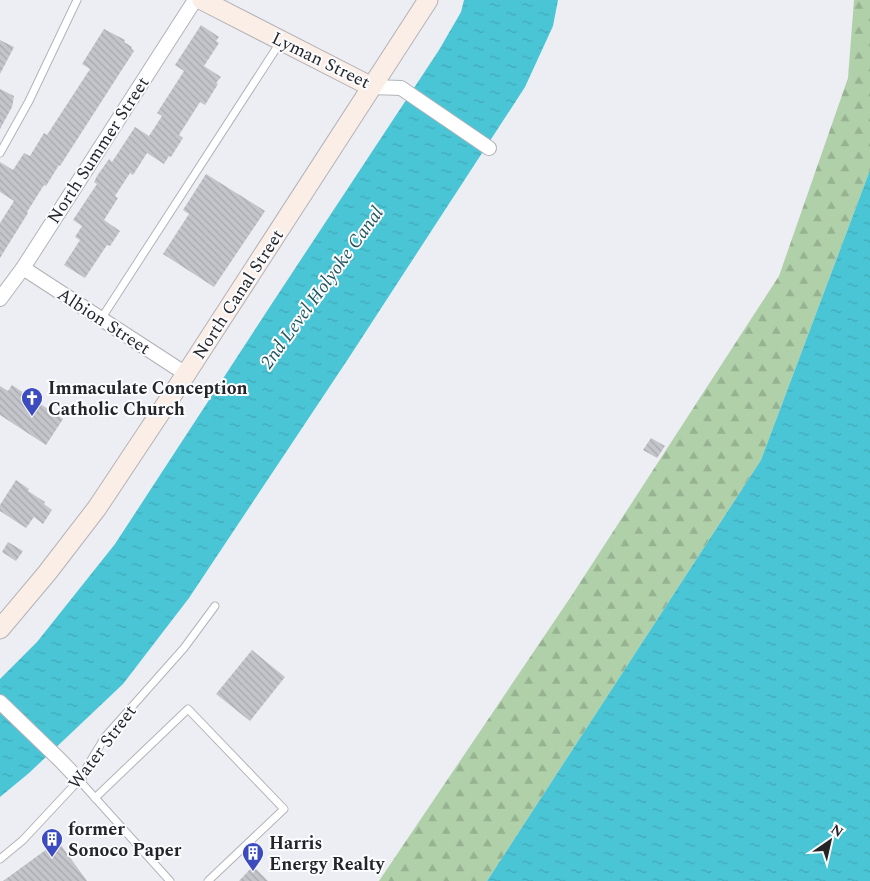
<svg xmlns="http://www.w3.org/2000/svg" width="870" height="881" font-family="Spectral,serif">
<defs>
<pattern id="forest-firs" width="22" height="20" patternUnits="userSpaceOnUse" patternTransform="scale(1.25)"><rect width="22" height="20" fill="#afd0a8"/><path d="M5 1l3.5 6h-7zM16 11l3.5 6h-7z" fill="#96b291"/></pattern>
<pattern id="water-ripples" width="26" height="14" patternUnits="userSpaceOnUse" patternTransform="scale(1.25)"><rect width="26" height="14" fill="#4ac5d5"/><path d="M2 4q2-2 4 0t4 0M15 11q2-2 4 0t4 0" fill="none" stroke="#41a9b7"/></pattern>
<pattern id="building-back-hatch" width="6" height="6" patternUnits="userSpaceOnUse" patternTransform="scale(1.25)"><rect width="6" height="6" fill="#c4c5ca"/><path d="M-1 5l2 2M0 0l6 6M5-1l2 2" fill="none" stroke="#a8a9ae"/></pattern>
</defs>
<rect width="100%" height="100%" fill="#edeef3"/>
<polygon fill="url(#forest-firs)" points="854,0 870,0 870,170 761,460 487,881 379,881 572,595 779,276 848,78"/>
<g fill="url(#water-ripples)">
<polygon points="464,0 558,0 553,26 525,87 350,356 189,598 123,684 29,773 0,797 0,679 37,642 115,544 269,308 439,50 461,12"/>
<polygon points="870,170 870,881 487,881 761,460"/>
</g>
<g fill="url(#building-back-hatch)">
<polygon points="201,25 219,37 216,41 219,43 204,66 221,77 216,83 218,84 205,105 200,102 179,135 183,138 171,157 169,156 164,164 147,153 133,175 130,173 115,196 118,198 104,220 120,231 110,246 107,245 85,278 64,265 80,240 75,237 82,226 73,220 97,184 94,182 97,176 109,159 112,162 135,127 149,136 162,116 157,113 184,71 175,65"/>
<polygon points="104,29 125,40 124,42 132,47 131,48 134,51 60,166 59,165 46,186 44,185 27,212 28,213 0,258 0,223 14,201 0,192 0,162 13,170 24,153 30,156 44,133 47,135 90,69 82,64"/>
<polygon points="0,40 14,47 0,74"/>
<polygon points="0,89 14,96 12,107 0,129"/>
<polygon points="206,174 265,211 214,287 163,254 189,214 183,210"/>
<polygon points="12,385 63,419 46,445 0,415 0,386 8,391"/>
<polygon points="651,438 665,446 657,458 643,450"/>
<polygon points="16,480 29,489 28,491 45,502 44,504 52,510 43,524 34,517 26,528 0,511 0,505"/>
<polygon points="8,542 23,551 16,561 2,552"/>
<polygon points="252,650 285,677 250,721 216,694"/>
<polygon points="58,841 87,881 3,881"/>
<polygon points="253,866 268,881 239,881"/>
</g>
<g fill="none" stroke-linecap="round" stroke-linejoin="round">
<g stroke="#b2b3b8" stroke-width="9">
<g id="lane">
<polyline points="0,153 29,101 77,0"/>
<polyline points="101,319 281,41"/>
<polyline points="79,780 170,881"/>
<polyline points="95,798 188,709 284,809 208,881"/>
<polyline points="0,859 23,840 79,780 105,737 184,648 215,606"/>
</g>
</g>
<g stroke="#b2b3b8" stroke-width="16">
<g id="street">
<polyline points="372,87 401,88 489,148"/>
<polyline points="23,268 186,374"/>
<polyline points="0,299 23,268 195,0"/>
<polyline points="0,702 60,760 79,780"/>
</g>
</g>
<g stroke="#b2b3b8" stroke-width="21">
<g id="secondary">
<polyline points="202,0 372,87"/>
<polyline points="0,629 47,573 97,508 186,374 428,0"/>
</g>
</g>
<use href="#lane" stroke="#fff" stroke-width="7"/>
<use href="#street" stroke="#fff" stroke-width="14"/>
<use href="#secondary" stroke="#fbeee6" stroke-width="19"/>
</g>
<defs>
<g id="church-pin" transform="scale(1.125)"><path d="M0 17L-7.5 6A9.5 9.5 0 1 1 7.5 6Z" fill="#3c4cbf" stroke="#fbfcff"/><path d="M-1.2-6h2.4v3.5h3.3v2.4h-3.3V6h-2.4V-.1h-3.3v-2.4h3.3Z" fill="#fff"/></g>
<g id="building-pin" transform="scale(1.125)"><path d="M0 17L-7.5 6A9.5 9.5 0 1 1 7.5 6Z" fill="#3c4cbf" stroke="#fbfcff"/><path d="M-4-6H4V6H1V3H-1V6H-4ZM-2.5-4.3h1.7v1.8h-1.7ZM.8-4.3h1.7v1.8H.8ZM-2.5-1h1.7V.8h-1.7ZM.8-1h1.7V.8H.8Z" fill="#fff"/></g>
</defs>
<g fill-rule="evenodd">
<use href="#church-pin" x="32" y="398"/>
<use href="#building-pin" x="52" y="839"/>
<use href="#building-pin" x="253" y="853"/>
</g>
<g text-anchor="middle" stroke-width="4" stroke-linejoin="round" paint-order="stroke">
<g font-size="18" fill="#252527" stroke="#fbfcff">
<text transform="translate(321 60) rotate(26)" y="6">Lyman Street</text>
<text transform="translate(98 150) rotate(-57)" y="6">North Summer Street</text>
<text transform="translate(238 294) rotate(-57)" y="6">North Canal Street</text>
<text transform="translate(104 321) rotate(33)" y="6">Albion Street</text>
<text transform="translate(102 747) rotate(-53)" y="6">Water Street</text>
</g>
<g font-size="18" font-weight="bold" fill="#252527" stroke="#fbfcff" text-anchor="start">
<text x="48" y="394">Immaculate Conception<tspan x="48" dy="21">Catholic Church</tspan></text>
<text x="68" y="835">former<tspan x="68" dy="21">Sonoco Paper</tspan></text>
<text x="269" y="849">Harris<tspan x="269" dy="21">Energy Realty</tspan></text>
</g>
<g font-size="19" font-style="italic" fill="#21555c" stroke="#fbfcff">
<text transform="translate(321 287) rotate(-54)" y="7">2nd Level Holyoke Canal</text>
</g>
</g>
<g transform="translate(830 841) rotate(34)" stroke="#fbfcff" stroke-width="4" paint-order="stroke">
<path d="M0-4L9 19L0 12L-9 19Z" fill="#252527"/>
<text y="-8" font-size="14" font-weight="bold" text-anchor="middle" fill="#252527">N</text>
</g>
</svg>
